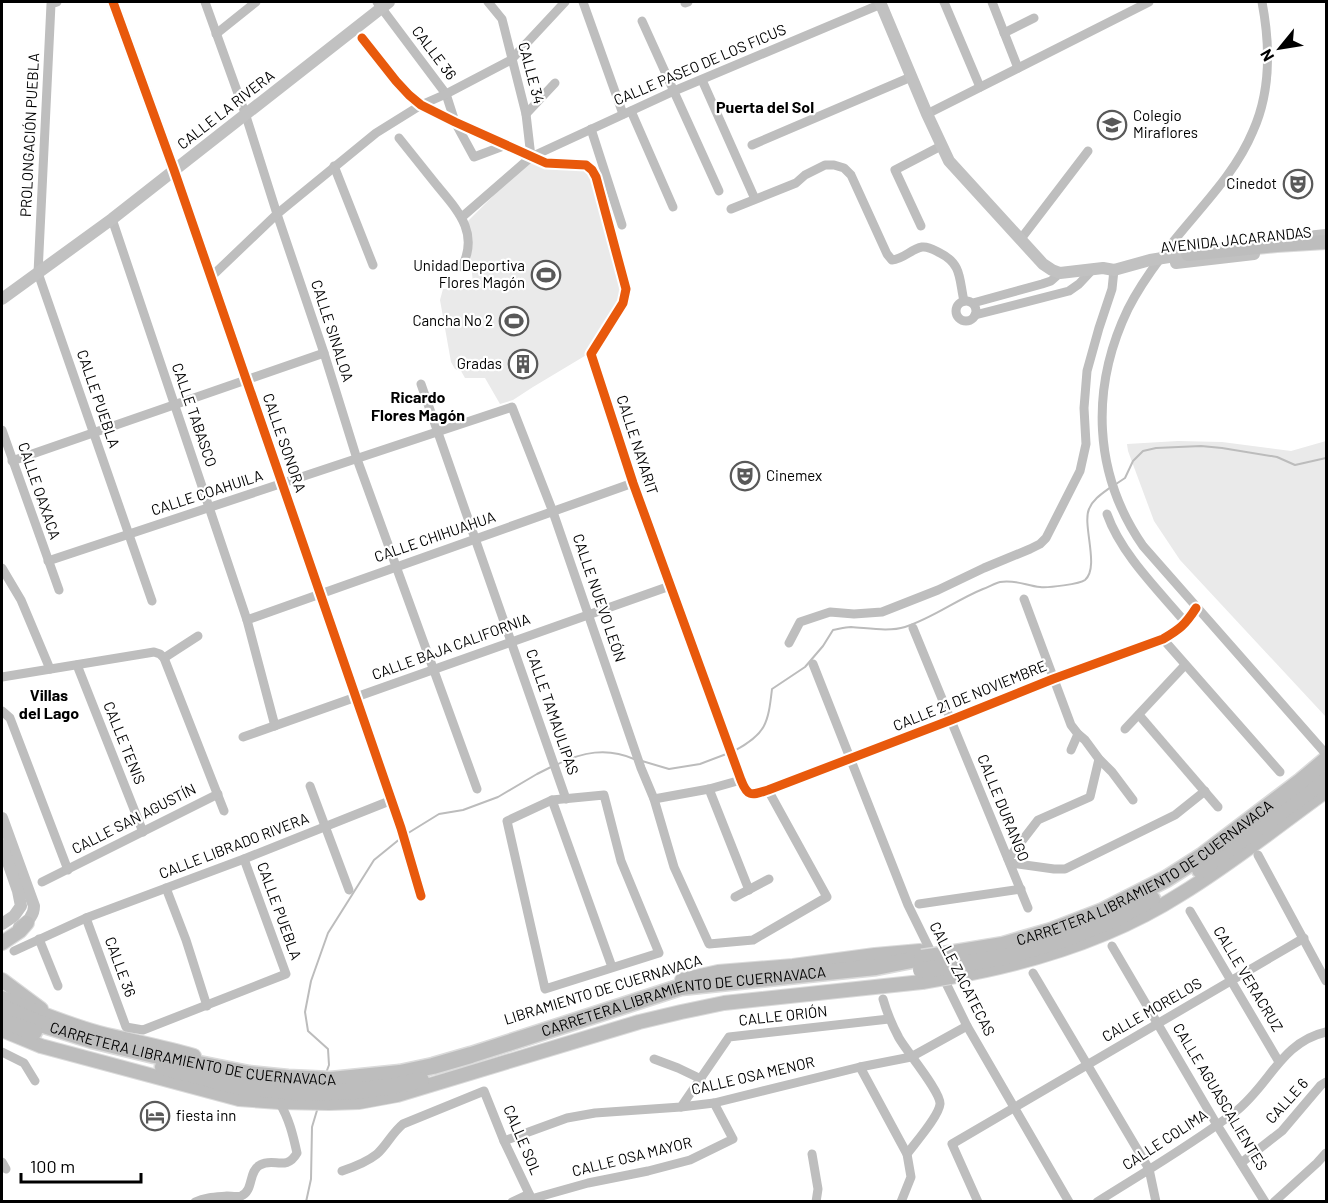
<svg xmlns="http://www.w3.org/2000/svg" width="1328" height="1203" font-family="Barlow,sans-serif">
<rect width="100%" height="100%" fill="#fff"/>
<g fill="#eaeaea">
<polygon points="528,161 545,166 585,168 590,172 624,290 622,301 588,354 533,387 513,400 500,404 485,378 465,378 461,371 455,369 451,362 440,300 443,289 457,288 473,283 467,222"/>
<polygon points="1178,441 1222,442 1291,451 1326,441 1326,717 1180,560 1154,521 1128,451 1127,444"/>
</g>
<g fill="none" stroke-linecap="round" stroke-linejoin="round">
<g stroke="#bcbcbc" stroke-width="2">
<polyline points="1116,484 1125,478 1133,461 1143,451 1156,448 1201,446 1222,448 1277,457 1295,465 1326,458"/>
<path d="M734,751C766,734 768,724 772,689L805,667L823,646L833,630C839,629 845,627 851,627C868,628 889,632 905,627C933,618 956,600 983,589C989,587 995,583 1000,582C1015,579 1027,586 1040,587C1048,588 1080,584 1085,580C1100,567 1082,525 1089,509C1093,499 1103,493 1111,487"/>
<polyline points="642,761 669,769 700,764 729,753"/>
<path d="M556,765C582,752 607,747 634,759"/>
<polyline points="405,835 439,814 463,810 498,797 537,774 551,767"/>
<polyline points="326,1073 329,1065 328,1049 308,1031 305,1012 311,981 328,933 374,860 401,838"/>
<polyline points="306,1202 311,1179 312,1127 318,1107"/>
</g>
<g stroke="#dbdbdb" stroke-width="16">
<g id="primary">
<polyline points="1188,254 1277,245 1326,242"/>
<polyline points="2,943 20,931 27,923"/>
<path d="M950,977C1031,963 1112,938 1181,894C1232,863 1279,825 1326,791"/>
<polyline points="2,980 41,1009"/>
<polyline points="682,980 718,972 793,966 875,955 920,951"/>
<path d="M2,998C33,1010 66,1024 99,1033C131,1041 163,1047 194,1056"/>
<polyline points="2,1030 41,1046 239,1099 279,1102 329,1103 359,1102 397,1095 639,1022 681,1012 724,1003 922,982"/>
</g>
</g>
<g stroke="#dbdbdb" stroke-width="19">
<g id="highway">
<polyline points="1200,870 1326,779"/>
<path id="s1" d="M942,955L1003,945L1051,931L1103,911L1166,879L1202,856L1301,781L1326,760"/>
<polyline points="946,967 1008,956 1062,940 1115,919 1152,899"/>
<path id="s2" d="M2,1007L44,1025L92,1040L154,1055L249,1074L288,1078L331,1080L400,1073L433,1066L471,1055L681,987L876,967L922,958"/>
<polyline points="2,1021 34,1032"/>
<polyline points="163,1067 240,1087 304,1093 356,1091 394,1086 421,1080"/>
</g>
</g>
<g stroke="#bebebe" stroke-width="9">
<polyline points="57,2 51,4 38,273 152,601"/>
<polyline points="205,2 245,113 277,214 324,353 357,459 477,789"/>
<polyline points="377,2 446,94 455,122 474,157 506,145"/>
<polyline points="488,2 502,19 526,114 531,157"/>
<polyline points="583,2 623,114"/>
<polyline points="944,2 980,87"/>
<polyline points="992,2 1018,68"/>
<path d="M1262,2C1270,44 1271,91 1253,131C1233,179 1193,214 1162,256C1150,272 1137,291 1128,309C1090,388 1093,474 1143,546L1326,754"/>
<polyline points="685,3 688,2"/>
<polyline points="642,21 719,191"/>
<polyline points="1004,33 1034,18"/>
<polyline points="216,34 256,2"/>
<path d="M362,38L396,81L409,95L421,105L455,122L546,163L586,165L592,170L596,177L626,289L623,303L591,354L633,483L741,780C748,798 752,795 768,790L951,720L1053,679L1163,639C1180,629 1185,625 1196,608"/>
<polyline points="702,80 755,199"/>
<polyline points="631,111 673,207"/>
<polyline points="526,114 555,83"/>
<polyline points="927,114 1149,2"/>
<polyline points="591,129 622,225"/>
<path d="M399,138C411,153 423,168 435,183C456,209 480,231 462,267"/>
<polyline points="752,145 911,77"/>
<polyline points="334,166 373,265"/>
<polyline points="174,170 406,843 421,896"/>
<path d="M731,209L796,183L805,175L825,165H834L844,168L851,175L887,254L892,260C904,259 911,249 922,247C929,246 934,250 940,253C962,264 959,279 964,301"/>
<polyline points="462,217 531,157 674,91 881,4"/>
<polyline points="112,219 247,620 275,726"/>
<polyline points="921,226 895,170 941,146"/>
<polyline points="1020,240 1088,151"/>
<polyline points="211,277 277,214 376,133 421,105 446,94 511,60 565,2"/>
<circle cx="966" cy="311" r="10"/>
<polyline points="973,303 1042,284 1051,281 1060,273"/>
<polyline points="975,315 1069,291 1079,284 1093,269"/>
<polyline points="421,384 566,799"/>
<polyline points="2,430 59,590"/>
<polyline points="12,461 324,353"/>
<path d="M1107,514C1121,554 1159,591 1186,623"/>
<polyline points="48,561 512,407 553,512 641,768 654,799 674,867 709,944 753,940 827,897 768,790"/>
<polyline points="2,568 21,600 50,669"/>
<polyline points="1024,599 1071,725 1078,734 1085,740 1099,759 1112,772 1133,800"/>
<polyline points="247,620 633,483"/>
<polyline points="913,628 1028,908"/>
<polyline points="1163,639 1280,772"/>
<polyline points="789,643 800,622 830,612 854,614 882,612 938,590 984,568 1030,549 1040,544 1046,538 1080,471 1086,444 1084,408 1087,371 1099,328 1112,289 1114,270"/>
<polyline points="164,658 198,636"/>
<polyline points="813,664 908,905 934,958"/>
<polyline points="77,665 143,832"/>
<polyline points="2,677 154,652 160,654 164,658 224,811"/>
<polyline points="2,711 10,718 68,870"/>
<polyline points="1139,715 1218,807"/>
<polyline points="1125,729 1185,665"/>
<polyline points="243,737 670,586"/>
<polyline points="1071,750 1078,734"/>
<polyline points="310,786 349,890"/>
<polyline points="709,789 749,890"/>
<polygon points="604,795 621,861 659,953 545,989 507,821 552,800"/>
<polyline points="654,799 709,789 741,780"/>
<polyline points="552,800 612,967"/>
<polyline points="1258,855 1326,981"/>
<polyline points="1008,859 1038,820 1090,797 1099,759"/>
<polyline points="1010,863 1054,869 1065,869 1175,815 1205,791"/>
<polyline points="42,882 218,794"/>
<polyline points="166,888 186,940 207,1006"/>
<polyline points="735,897 769,879"/>
<polyline points="919,904 1021,889"/>
<polyline points="1190,911 1279,1062"/>
<polyline points="86,918 126,1027 143,1030 286,974 244,859"/>
<polyline points="39,939 58,986"/>
<polyline points="1112,946 1217,1125 1265,1202"/>
<polyline points="14,951 86,918 244,859 392,800"/>
<polyline points="941,973 967,1026 1069,1202"/>
<polyline points="1033,973 1149,1169 1156,1202"/>
<path d="M883,999C887,1013 892,1025 899,1038C907,1052 941,1092 940,1104C939,1116 915,1143 907,1154"/>
<polyline points="2,1052 24,1063 35,1081"/>
<polyline points="654,1059 678,1068 701,1079"/>
<polyline points="860,1067 907,1154 911,1177 901,1202"/>
<polyline points="681,1107 729,1037 889,1019"/>
<polyline points="504,1141 567,1118 595,1113 681,1107 714,1103 860,1067 911,1057 967,1026"/>
<polyline points="812,1154 818,1189 816,1202"/>
<polyline points="2,1162 6,1169"/>
<polyline points="1241,1163 1282,1131 1321,1085 1326,1082"/>
<path d="M342,1171C354,1167 367,1162 377,1154C387,1145 392,1133 403,1124L484,1091L504,1141L533,1202"/>
<polyline points="531,1199 588,1183 648,1171 690,1160 733,1139 714,1103"/>
<path d="M195,1202C206,1197 215,1197 227,1196C231,1196 237,1197 241,1196C254,1191 248,1171 260,1165C274,1157 286,1172 297,1153C293,1135 289,1118 279,1102"/>
<polyline points="512,1202 529,1194"/>
<polyline points="978,1202 952,1144 1304,938"/>
<path d="M1097,1202C1143,1173 1191,1145 1235,1112C1269,1086 1281,1042 1326,1032"/>
<polyline points="1274,1202 1317,1163 1326,1153"/>
</g>
<g stroke="#c1c1c1" stroke-width="12">
<polyline points="113,2 174,170"/>
<polyline points="880,2 927,114 949,161 1043,264 1052,270 1060,273 1103,268 1114,270 1150,260 1188,254 1197,250"/>
<polyline points="1298,238 1326,235"/>
<polyline points="1176,263 1254,254"/>
<polyline points="2,299 112,219 389,2"/>
<path d="M2,818L34,906C34,916 28,922 19,927"/>
<polyline points="2,845 18,891 21,906 14,916 2,924"/>
</g>
<use href="#primary" stroke="#bdbdbd" stroke-width="14"/>
<use href="#highway" stroke="#bdbdbd" stroke-width="16"/>
<g stroke="#dbdbdb" stroke-width="16" stroke-linecap="butt">
<polyline id="primary-bridge" points="922,982 950,977"/>
</g>
<g stroke="#dbdbdb" stroke-width="19" stroke-linecap="butt">
<g id="highway-bridge">
<polyline points="922,958 942,955"/>
<polyline points="921,970 946,967"/>
</g>
</g>
<use href="#primary-bridge" stroke="#bdbdbd" stroke-width="14"/>
<use href="#highway-bridge" stroke="#bdbdbd" stroke-width="16"/>
<g stroke="#fff" stroke-width="13">
<g id="cycleway">
<polyline points="113,2 174,170 401,828 421,896"/>
<path d="M362,38L396,81L409,95L421,105L455,122L546,163L586,165L592,170L596,177L626,289L623,303L591,354L633,483L741,780C748,798 752,795 768,790L951,720L1053,679L1163,639C1180,629 1185,625 1196,608"/>
</g>
</g>
<use href="#cycleway" stroke="#e8590c" stroke-width="9"/>
</g>
<defs>
<g id="school-ring" transform="scale(1.5)"><circle r="9.5" fill="#fff" stroke="#595959" stroke-width="1.5"/><path d="M0-5L7-2L0 1L-7-2ZM-4 1L0 2.5L4 1V4Q0 6-4 4Z" fill="#595959"/></g>
<g id="theatre-ring" transform="scale(1.5)"><circle r="9.5" fill="#fff" stroke="#595959" stroke-width="1.5"/><path d="M-5-5.5Q0-4 5-5.5V0Q5 5 0 6Q-5 5-5 0ZM-3.3-2.5H-1v1.5H-3.3ZM1-2.5H3.3v1.5H1ZM-2.8 1Q0 5.5 2.8 1Z" fill="#595959"/></g>
<g id="stadium-ring" transform="scale(1.5)"><circle r="9.5" fill="#fff" stroke="#595959" stroke-width="1.5"/><path d="M0-5a6.5 5 0 1 0 0 10a6.5 5 0 1 0 0-10ZM-3.5-1.8h7v3.6h-7Z" fill="#595959"/></g>
<g id="building-ring" transform="scale(1.5)"><circle r="9.5" fill="#fff" stroke="#595959" stroke-width="1.5"/><path d="M-4-6H4V6H1V3H-1V6H-4ZM-2.5-4.3h1.7v1.8h-1.7ZM.8-4.3h1.7v1.8H.8ZM-2.5-1h1.7V.8h-1.7ZM.8-1h1.7V.8H.8Z" fill="#595959"/></g>
<g id="hotel-ring" transform="scale(1.5)"><circle r="9.5" fill="#fff" stroke="#595959" stroke-width="1.5"/><path d="M-6-4.5h1.5V1H6V5H4.5V3h-9V5H-6ZM-4 0a1.8 1.8 0 1 1 3.6 0ZM.5 0V-2.5h3Q6-2.5 6 0Z" fill="#595959"/></g>
</defs>
<g fill-rule="evenodd">
<use href="#school-ring" x="1112" y="125"/>
<use href="#theatre-ring" x="1298" y="184"/>
<use href="#stadium-ring" x="546" y="275"/>
<use href="#stadium-ring" x="514" y="321"/>
<use href="#building-ring" x="523" y="364"/>
<use href="#theatre-ring" x="745" y="476"/>
<use href="#hotel-ring" x="155" y="1116"/>
</g>
<g text-anchor="middle" stroke-width="4.5" stroke-linejoin="round" paint-order="stroke">
<g font-size="15" fill="#000" stroke="#fff">
<text transform="translate(434 53) rotate(53)" y="5">CALLE 36</text>
<text transform="translate(700 65) rotate(-23)" y="5">CALLE PASEO DE LOS FICUS</text>
<text transform="translate(531 73) rotate(75)" y="5">CALLE 34</text>
<text transform="translate(226 110) rotate(-38)" y="5">CALLE LA RIVERA</text>
<text transform="translate(30 135) rotate(-87)" y="5">PROLONGACIÓN PUEBLA</text>
<text transform="translate(1236 240) rotate(-6)" y="5">AVENIDA JACARANDAS</text>
<text transform="translate(332 331) rotate(72)" y="5">CALLE SINALOA</text>
<text transform="translate(98 399) rotate(71)" y="5">CALLE PUEBLA</text>
<text transform="translate(194 415) rotate(71)" y="5">CALLE TABASCO</text>
<text transform="translate(284 443) rotate(71)" y="5">CALLE SONORA</text>
<text transform="translate(637 445) rotate(72)" y="5">CALLE NAYARIT</text>
<text transform="translate(39 491) rotate(71)" y="5">CALLE OAXACA</text>
<text transform="translate(207 493) rotate(-18)" y="5">CALLE COAHUILA</text>
<text transform="translate(435 537) rotate(-19)" y="5">CALLE CHIHUAHUA</text>
<text transform="translate(599 598) rotate(71)" y="5">CALLE NUEVO LEÓN</text>
<text transform="translate(451 647) rotate(-20)" y="5">CALLE BAJA CALIFORNIA</text>
<text transform="translate(970 696) rotate(-22)" y="5">CALLE 21 DE NOVIEMBRE</text>
<text transform="translate(552 712) rotate(71)" y="5">CALLE TAMAULIPAS</text>
<text transform="translate(124 743) rotate(68)" y="5">CALLE TENIS</text>
<text transform="translate(1003 808) rotate(68)" y="5">CALLE DURANGO</text>
<text transform="translate(134 819) rotate(-27)" y="5">CALLE SAN AGUSTÍN</text>
<text transform="translate(234 846) rotate(-21)" y="5">CALLE LIBRADO RIVERA</text>
<text dy="5" stroke="none"><textPath href="#s1" startOffset="222">CARRETERA LIBRAMIENTO DE CUERNAVACA</textPath></text>
<text transform="translate(279 911) rotate(70)" y="5">CALLE PUEBLA</text>
<text transform="translate(120 967) rotate(70)" y="5">CALLE 36</text>
<text transform="translate(962 979) rotate(63)" y="5">CALLE ZACATECAS</text>
<text transform="translate(1248 979) rotate(59)" y="5">CALLE VERACRUZ</text>
<text transform="translate(603 990) rotate(-17)" y="5">LIBRAMIENTO DE CUERNAVACA</text>
<text dy="5" stroke="none"><textPath href="#s2" startOffset="702">CARRETERA LIBRAMIENTO DE CUERNAVACA</textPath></text>
<text transform="translate(1152 1010) rotate(-30)" y="5">CALLE MORELOS</text>
<text transform="translate(783 1016) rotate(-6)" y="5">CALLE ORIÓN</text>
<text dy="5" stroke="none"><textPath href="#s2" startOffset="198">CARRETERA LIBRAMIENTO DE CUERNAVACA</textPath></text>
<text transform="translate(753 1076) rotate(-13)" y="5">CALLE OSA MENOR</text>
<text transform="translate(1220 1097) rotate(59)" y="5">CALLE AGUASCALIENTES</text>
<text transform="translate(1287 1101) rotate(-48)" y="5">CALLE 6</text>
<text transform="translate(522 1140) rotate(67)" y="5">CALLE SOL</text>
<text transform="translate(1165 1140) rotate(-33)" y="5">CALLE COLIMA</text>
<text transform="translate(632 1157) rotate(-14)" y="5">CALLE OSA MAYOR</text>
</g>
<g font-size="15" fill="#000" stroke="#fff" text-anchor="end">
<text x="1133" y="121" text-anchor="start">Colegio<tspan x="1133" dy="17">Miraflores</tspan></text>
<text x="1277" y="189">Cinedot</text>
<text x="525" y="271">Unidad Deportiva<tspan x="525" dy="17">Flores Magón</tspan></text>
<text x="493" y="326">Cancha No 2</text>
<text x="502" y="369">Gradas</text>
<text x="766" y="481" text-anchor="start">Cinemex</text>
<text x="176" y="1121" text-anchor="start">fiesta inn</text>
</g>
<g font-size="16" font-weight="bold" fill="#000" stroke="#fff">
<text x="765" y="113">Puerta del Sol</text>
<text x="418" y="403">Ricardo<tspan x="418" dy="18">Flores Magón</tspan></text>
<text x="49" y="701">Villas<tspan x="49" dy="18">del Lago</tspan></text>
</g>
</g>
<rect width="1328" height="1203" fill="none" stroke="#000000" stroke-width="6"/>
<g transform="translate(1280 48) rotate(240)" stroke="#ffffff" stroke-width="4.5" paint-order="stroke">
<path d="M0-4.5L10 22L0 15L-10 22Z" fill="#000000"/>
<text y="-9" font-size="16" font-weight="bold" text-anchor="middle" fill="#000000">N</text>
</g>
<path d="M21 1173v9h120v-9" fill="none" stroke="#000000" stroke-width="3"/>
<text x="30" y="1173" font-size="18" fill="#000000" stroke="#ffffff" stroke-width="4.5" paint-order="stroke">100 m</text>
</svg>
